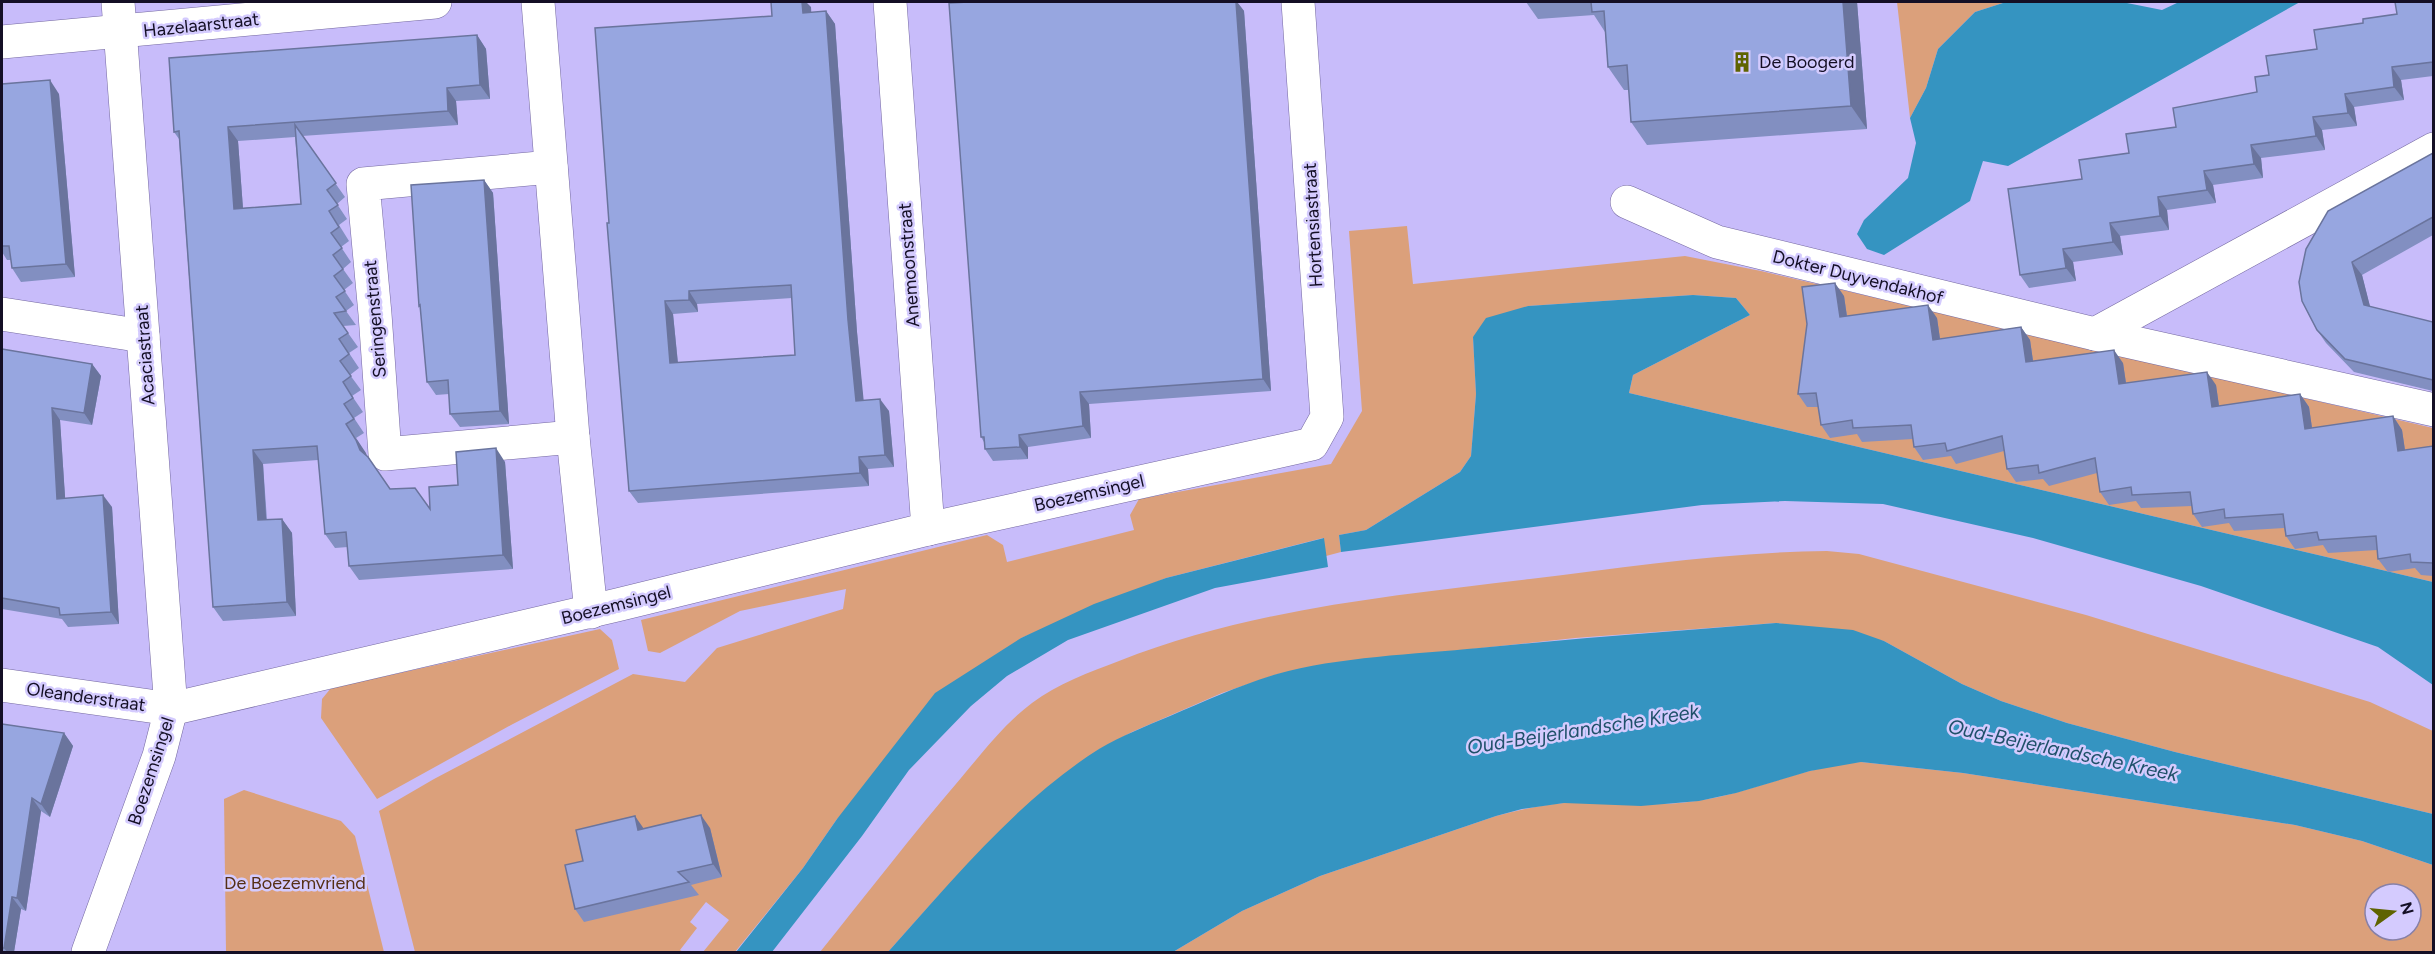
<svg xmlns="http://www.w3.org/2000/svg" width="2435" height="954" font-family="Figtree,sans-serif">
<rect width="100%" height="100%" fill="#c8bcfa"/>
<g fill="#dba07b" fill-rule="evenodd">
<polygon points="1897,2 2006,2 1975,12 1938,49 1926,88 1910,118"/>
<polygon points="1407,226 1413,284 1685,256 1761,271 2433,428 2433,582 1629,393 1633,375 1750,315 1736,298 1693,295 1528,306 1473,337 1476,394 1471,456 1460,472 1366,530 1339,535 1341,552 1326,556 1323,538 1166,578 1021,638 837,819 803,868 735,952 703,952 729,920 706,902 690,922 697,928 680,950 683,952 415,952 379,811 434,779 633,674 685,682 717,648 843,609 846,589 740,611 660,653 648,651 641,620 987,535 1003,545 1007,562 1134,530 1130,515 1139,499 1331,464 1362,411 1349,231"/>
<path d="M1827,551L1859,554L2086,615L2370,702L2433,731V814L2175,752L2067,723L2001,701L1962,684L1884,641L1776,623L1575,638L1333,664L1278,674L1222,693L1132,732L1098,750L938,896L888,952H820C867,894 912,835 961,778C982,753 1005,723 1032,703C1057,684 1090,672 1119,661C1250,609 1391,596 1530,579C1628,567 1727,552 1827,551Z"/>
<polygon points="600,629 612,640 619,669 511,725 377,799 321,718 322,699 331,688"/>
<path d="M1861,762L1963,773L2295,825L2362,841L2433,865V952H1173L1242,911L1320,876L1496,816C1518,810 1541,805 1564,803C1608,801 1652,808 1696,801C1752,793 1804,766 1861,762ZM2375,894H2411V930H2375Z"/>
<polygon points="244,790 341,821 355,836 384,952 226,952 224,799"/>
</g>
<g fill="#3594c1">
<polygon points="2006,2 2122,2 2162,10 2179,2 2300,2 2008,166 1983,161 1970,201 1884,255 1867,249 1857,234 1864,220 1908,178 1916,143 1910,118 1926,88 1938,49 1975,12"/>
<polygon points="1693,295 1736,298 1750,315 1633,375 1629,393 2433,582 2433,685 2378,647 2201,586 2033,538 1883,504 1785,501 1702,505 1341,552 1339,535 1366,530 1460,472 1471,456 1476,394 1473,337 1486,318 1528,306"/>
<polygon points="1324,538 1328,567 1215,588 1068,640 1007,676 971,706 909,770 862,836 772,952 736,952 803,868 837,819 935,693 1021,638 1094,604 1166,578"/>
<path d="M1776,623L1853,630L1884,641L1962,684L2001,701L2067,723L2175,752L2433,814V865L2362,841L2295,825L1963,773L1861,762L1810,771L1736,793L1699,801L1641,806L1564,803L1522,809L1496,816L1320,876L1242,911L1173,952H888C951,882 1018,800 1099,749C1121,736 1146,726 1170,716C1205,701 1240,685 1277,674C1337,657 1416,654 1479,648C1578,638 1677,631 1776,623Z"/>
</g>
<g fill="none" stroke-linecap="round" stroke-linejoin="round">
<g stroke="#7468a1" stroke-width="34">
<g id="street">
<polyline points="538,2 573,437 591,612"/>
<polyline points="890,2 928,529"/>
<polyline points="2,42 435,2"/>
<polyline points="551,167 363,184 375,314 385,454 573,437"/>
<polyline points="1627,202 1717,242 2095,334 2434,410"/>
<polyline points="2,314 143,336"/>
<polyline points="2095,334 2434,149"/>
<polyline points="2,685 171,709 617,605 928,529 1312,444 1327,417 1298,2"/>
<polyline points="88,952 159,756 171,709 118,2"/>
</g>
</g>
<use href="#street" stroke="#fff" stroke-width="33"/>
</g>
<g fill="#828fc1" fill-rule="evenodd">
<polygon points="969,2 1237,2 1244,11 1271,391 1089,404 1091,438 1028,447 1028,459 993,461 985,449 984,442 981,437"/>
<polygon points="1526,2 1857,2 1867,129 1647,145 1631,122 1629,90 1624,90 1608,67 1605,32 1594,15 1538,19"/>
<polygon points="2433,2 2433,76 2401,80 2404,100 2354,107 2357,126 2322,130 2325,150 2261,158 2263,178 2213,185 2216,203 2167,210 2169,230 2120,236 2123,255 2073,262 2076,281 2029,288 2020,275 2082,179 2176,127 2257,92 2269,75 2363,23 2397,14"/>
<path d="M811,7V13L826,11L835,24L857,332L863,401L889,411L894,467L868,469L869,486L638,503L629,491L609,223L772,16ZM792,298L795,355L678,363L673,314L698,312L697,304Z"/>
<path d="M477,35L486,49L490,99L456,101L458,125L302,136L345,197L337,204L347,219L339,225L349,241L341,247L351,262L343,269L353,283L344,290L354,305L346,311L356,325L343,326L358,347L349,353L359,368L350,375L361,390L352,396L363,412L354,418L364,433L356,438L367,456L390,489L430,509L458,485L505,462L513,569L359,580L349,566L348,547L335,548L325,534L318,460L263,464L267,520L282,519L292,533L296,616L223,621L213,607L179,139L174,132ZM295,137L301,204L243,208L238,141Z"/>
<polygon points="2,84 59,94 75,277 21,282 12,268 11,260 7,260 2,252"/>
<polygon points="2433,153 2433,235 2362,275 2370,307 2433,322 2433,391 2354,372 2326,343 2317,330 2299,282"/>
<polygon points="484,180 493,193 509,424 460,427 450,414 449,394 436,395 427,382 421,309 419,306"/>
<polygon points="1844,296 1847,316 1937,318 1940,339 2021,327 2030,340 2033,361 2123,363 2126,383 2216,385 2219,406 2300,394 2309,407 2312,428 2393,416 2402,430 2405,450 2433,446 2433,576 2421,575 2415,568 2388,572 2378,559 2377,550 2328,553 2323,545 2295,549 2286,536 2284,528 2234,531 2229,523 2202,527 2193,514 2192,506 2141,508 2136,501 2109,505 2100,492 2097,473 2049,486 2043,479 2016,482 2007,469 2004,451 1956,464 1951,456 1923,460 1914,447 1913,439 1862,442 1857,434 1830,438 1821,425 1818,407 1807,407 1798,394"/>
<polygon points="2,349 92,364 101,376 92,425 60,420 65,498 112,507 119,624 68,627 62,619 2,609"/>
<polygon points="2,724 64,733 73,746 50,817 41,811 26,911 21,909 14,952 2,952"/>
<polygon points="644,828 710,828 722,877 691,885 699,895 584,922 575,909 583,861"/>
</g>
<g fill="#6a749d">
<polygon points="802,2 806,2 811,7 812,26 803,13"/>
<polygon points="1236,2 1237,2 1244,11 1271,391 1263,379"/>
<polygon points="1843,2 1857,2 1867,129 1851,106"/>
<polygon points="826,11 835,24 857,332 865,414 856,401 848,320"/>
<polygon points="477,35 486,49 490,99 480,85"/>
<polygon points="2392,67 2401,80 2404,100 2394,87"/>
<polygon points="50,80 59,94 75,277 66,264"/>
<polygon points="447,88 456,101 458,125 448,111"/>
<polygon points="2345,94 2354,107 2357,126 2348,113"/>
<polygon points="2313,117 2322,130 2325,150 2316,136"/>
<polygon points="228,127 238,141 244,223 234,209"/>
<polygon points="2251,145 2261,158 2263,178 2254,164"/>
<polygon points="2204,171 2213,185 2216,203 2207,190"/>
<polygon points="484,180 493,193 509,424 500,411"/>
<polygon points="2158,197 2167,210 2169,230 2160,216"/>
<polygon points="2110,223 2120,236 2123,255 2113,242"/>
<polygon points="2063,249 2073,262 2076,281 2066,268"/>
<polygon points="2352,262 2362,275 2373,318 2364,305"/>
<polygon points="1835,283 1844,296 1849,331 1840,317"/>
<polygon points="689,291 697,304 698,312 689,300"/>
<polygon points="665,301 673,314 679,375 670,363"/>
<polygon points="1928,305 1937,318 1942,353 1933,340"/>
<polygon points="2021,327 2030,340 2035,375 2026,362"/>
<polygon points="2114,350 2123,363 2128,397 2119,384"/>
<polygon points="92,364 101,376 92,425 84,413"/>
<polygon points="2207,372 2216,385 2221,420 2212,407"/>
<polygon points="1080,392 1089,404 1091,438 1083,426"/>
<polygon points="2300,394 2309,407 2314,442 2305,429"/>
<polygon points="880,399 889,411 894,467 885,455"/>
<polygon points="52,408 60,420 66,511 57,499"/>
<polygon points="2393,416 2402,430 2407,464 2398,451"/>
<polygon points="1019,435 1028,447 1028,459 1020,447"/>
<polygon points="356,438 366,453 369,464 360,450"/>
<polygon points="496,448 505,462 513,569 503,555"/>
<polygon points="253,450 263,464 267,534 258,520"/>
<polygon points="859,457 868,469 869,486 860,473"/>
<polygon points="103,495 112,507 119,624 111,612"/>
<polygon points="282,519 292,533 296,616 287,602"/>
<polygon points="64,733 73,746 50,817 41,804"/>
<polygon points="32,798 41,811 26,911 17,898"/>
<polygon points="701,815 710,828 722,877 713,864"/>
<polygon points="635,816 644,829 638,830"/>
<polygon points="12,897 21,909 14,952 7,952 4,948"/>
</g>
<g fill="#97a6e0" stroke="#6a749d" stroke-width="1.5" fill-rule="evenodd">
<path d="M771,2H802L803,13L826,11L848,320L856,401L880,399L885,455L859,457L860,473L629,491L607,223H609L595,28L772,16ZM791,285L795,355L670,363L665,301L689,300V291Z"/>
<polygon points="969,2 1236,2 1263,379 1080,392 1083,426 1019,435 1020,447 985,449 984,437 981,437 949,3"/>
<polygon points="1591,2 1843,2 1851,106 1631,122 1627,65 1608,67 1604,11 1592,12"/>
<polygon points="2395,2 2433,2 2433,62 2392,67 2394,87 2345,94 2348,113 2313,117 2316,136 2251,145 2254,164 2204,171 2207,190 2158,197 2160,216 2110,223 2113,242 2063,249 2066,268 2020,275 2008,189 2082,179 2079,160 2129,153 2126,134 2176,127 2173,108 2257,92 2255,77 2269,75 2266,56 2317,49 2314,30 2363,23 2363,19 2397,14"/>
<polygon points="477,35 480,85 447,88 448,111 228,127 234,209 301,204 295,125 336,183 327,190 338,205 329,211 339,227 331,233 342,248 333,255 343,269 334,276 345,291 336,297 346,311 334,313 348,333 339,339 349,354 340,361 351,376 343,382 353,398 344,404 354,419 346,424 356,440 360,450 368,457 390,489 415,488 430,509 429,487 458,485 456,452 496,448 503,555 349,566 346,532 325,534 317,446 253,450 258,520 282,519 287,602 213,607 179,131 174,132 169,58"/>
<polygon points="50,80 66,264 12,268 9,246 2,246 2,84"/>
<polygon points="2433,153 2433,217 2352,262 2364,305 2433,322 2433,380 2345,359 2317,330 2302,301 2299,282 2306,249 2328,211"/>
<polygon points="484,180 500,411 450,414 448,380 427,382 420,305 419,306 411,185"/>
<polygon points="1835,283 1840,317 1928,305 1933,340 2021,327 2026,362 2114,350 2119,384 2207,372 2212,407 2300,394 2305,429 2393,416 2398,451 2433,446 2433,563 2411,562 2410,554 2378,559 2376,536 2319,540 2317,532 2286,536 2283,514 2225,518 2224,509 2193,514 2190,492 2132,495 2131,487 2100,492 2095,458 2039,473 2038,465 2007,469 2002,436 1947,451 1945,443 1914,447 1911,425 1853,428 1852,420 1821,425 1816,393 1798,394 1807,324 1802,287"/>
<polygon points="2,349 92,364 84,413 52,408 57,499 103,495 111,612 60,615 59,608 2,598"/>
<polygon points="2,724 64,733 41,804 32,798 17,898 12,897 4,948 2,948"/>
<polygon points="701,815 713,864 678,872 689,882 575,909 565,865 583,861 576,830 635,816 638,830"/>
</g>
<defs>
<g id="building-bare" transform="scale(1.62)"><path d="M-4-6H4V6H1V3H-1V6H-4ZM-2.5-4.3h1.7v1.8h-1.7ZM.8-4.3h1.7v1.8H.8ZM-2.5-1h1.7V.8h-1.7ZM.8-1h1.7V.8H.8Z" fill="#5f6300" stroke="#d4cbfe" stroke-width="2.5" paint-order="stroke"/></g>
</defs>
<g fill-rule="evenodd">
<use href="#building-bare" x="1742" y="62"/>
</g>
<g text-anchor="middle" stroke-width="5" stroke-linejoin="round" paint-order="stroke">
<g font-size="18" fill="#140f25" stroke="#d4cbfe">
<text transform="translate(201 25) rotate(-6)" y="6">Hazelaarstraat</text>
<text transform="translate(1313 225) rotate(-93)" y="6">Hortensiastraat</text>
<text transform="translate(909 265) rotate(-94)" y="6">Anemoonstraat</text>
<text transform="translate(1858 277) rotate(14)" y="6">Dokter Duyvendakhof</text>
<text transform="translate(375 319) rotate(-95)" y="6">Seringenstraat</text>
<text transform="translate(145 355) rotate(-94)" y="6">Acaciastraat</text>
<text transform="translate(1089 493) rotate(-13)" y="6">Boezemsingel</text>
<text transform="translate(616 605) rotate(-14)" y="6">Boezemsingel</text>
<text transform="translate(86 697) rotate(8)" y="6">Oleanderstraat</text>
<text transform="translate(151 771) rotate(-72)" y="6">Boezemsingel</text>
</g>
<g font-size="18" fill="#140f25" stroke="#d4cbfe" text-anchor="start">
<text x="1759" y="68">De Boogerd</text>
</g>
<g font-size="18" fill="#552f15" stroke="#d4cbfe">
<text x="295" y="889">De Boezemvriend</text>
</g>
<g font-size="20" font-style="italic" fill="#1f516a" stroke="#d4cbfe">
<text transform="translate(1583 729) rotate(-9)" y="7">Oud-Beijerlandsche Kreek</text>
<text transform="translate(2063 750) rotate(12)" y="7">Oud-Beijerlandsche Kreek</text>
</g>
</g>
<rect width="2435" height="954" fill="none" stroke="#140f25" stroke-width="6"/>
<g transform="translate(2393 912) rotate(75)"><circle r="28" fill="#d4cbfe" stroke="#8780a7" stroke-width="1.5"/>
<path d="M0-4.5L10 22L0 15L-10 22Z" fill="#5f6300"/>
<text y="-9" font-size="16" font-weight="bold" text-anchor="middle" fill="#140f25">N</text>
</g>
</svg>
